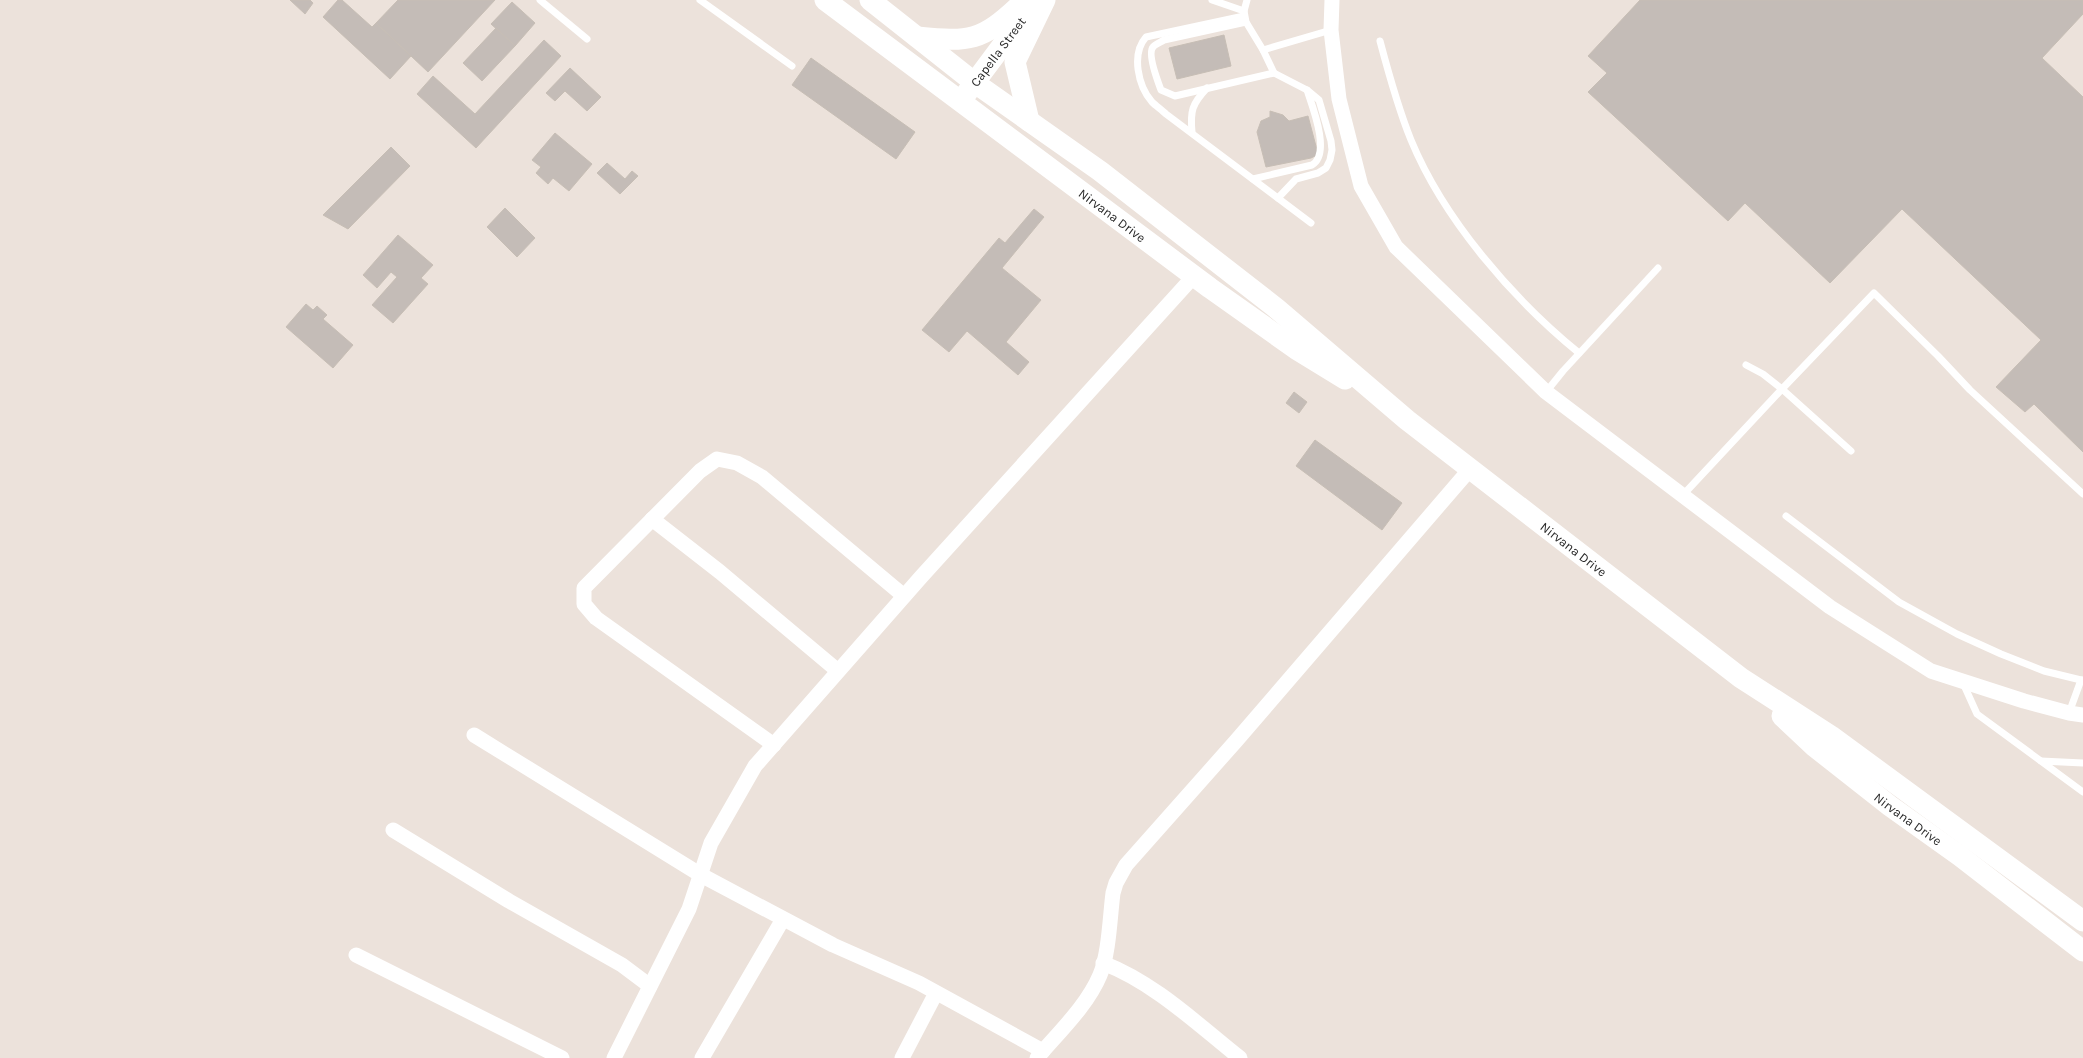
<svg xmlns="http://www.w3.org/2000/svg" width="2083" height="1058" font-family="Karla,sans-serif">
<rect width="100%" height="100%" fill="#ece2db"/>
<g fill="#c4bcb7" stroke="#c7beb5">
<polygon points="290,0 310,0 313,3 305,14"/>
<polygon points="338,0 342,0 372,27 376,23 411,56 390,79 323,17"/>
<polygon points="398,0 495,0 428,72 376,23"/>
<polygon points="1640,0 2083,0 2083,14 2042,58 2083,97 2083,452 2034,404 2025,412 1996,387 2041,340 1902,209 1830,283 1745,203 1728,221 1588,92 1607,73 1588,56"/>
<polygon points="512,2 535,23 515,46 491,24"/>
<polygon points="496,28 515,46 482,81 463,63"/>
<polygon points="1224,35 1231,66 1177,79 1169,48"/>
<polygon points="544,40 561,56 476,148 417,94 433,76 475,114"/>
<polygon points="811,58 915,132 896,159 792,85"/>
<polygon points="570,68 601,97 587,111 565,91 555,101 546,93"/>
<polygon points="1270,111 1283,115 1289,121 1308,116 1317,150 1317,155 1311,158 1266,167 1257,132 1261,121 1270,117"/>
<polygon points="555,133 592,164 569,191 553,178 548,184 536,173 541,167 532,160"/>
<polygon points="391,147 410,166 348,229 323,215"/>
<polygon points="607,163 625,179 632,171 638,176 620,194 597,173"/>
<polygon points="505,208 535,238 517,257 487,227"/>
<polygon points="1034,209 1044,217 1002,268 1041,300 1006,342 1029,362 1018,375 967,331 949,352 922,330 999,238 1005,243"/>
<polygon points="398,235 433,265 421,278 428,284 393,323 372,305 397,277 391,272 377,288 363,275"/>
<polygon points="306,304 313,310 317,306 327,315 323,319 353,345 333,368 286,327"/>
<polygon points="1294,392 1307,402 1299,413 1286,403"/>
<polygon points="1315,440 1402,503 1382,530 1296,466"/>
</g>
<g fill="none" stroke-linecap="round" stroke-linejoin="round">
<g stroke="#fff" stroke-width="7">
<polyline points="540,0 587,39"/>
<polyline points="700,0 792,66"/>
<polyline points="1212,0 1244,11"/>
<polyline points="1247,0 1244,11 1246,22 1263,50 1274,73 1307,90 1319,100 1331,141 1332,150 1330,160 1326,168 1318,173 1296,179 1278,198"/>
<path d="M1244,16L1146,37C1131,54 1138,86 1152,102C1156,106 1162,110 1166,114L1311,223"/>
<path d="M1246,22L1164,40C1161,42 1155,44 1153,47C1147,54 1158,82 1161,90L1175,96L1274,73"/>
<path d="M1380,41C1389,75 1398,108 1411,140C1444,220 1513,299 1579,353"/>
<polyline points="1263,50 1331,30"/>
<path d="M1192,132C1190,111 1192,104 1207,88"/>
<path d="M1253,179L1312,165C1331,154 1313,108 1307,90"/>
<polyline points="1746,365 1763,374 1782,389 1851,451"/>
<polyline points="1546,392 1563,371 1658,268"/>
<polyline points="1682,496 1782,389 1874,293 1938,356 1970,390 2083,494"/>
<polyline points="1786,516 1899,602 1957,634 2001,654 2044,671 2081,680"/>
<polyline points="1963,683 1977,714 2083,792"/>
<polyline points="2069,713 2081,680 2083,680"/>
<polyline points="2041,761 2083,763"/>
</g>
<g stroke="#fff" stroke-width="15">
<polyline points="1332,0 1331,30 1339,99 1361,186 1396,247 1546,392 1830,607 1931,671 2024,701 2069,713 2083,715"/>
<polyline points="652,519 720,572 838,671"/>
<polyline points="474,735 701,875 833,945 919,983 1043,1051"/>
<polyline points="774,745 596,618 584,604 584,588 700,471 717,459 737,463 762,477 904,596"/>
<polyline points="393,830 509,901 622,965 650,986"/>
<polyline points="356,955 562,1058"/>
<path d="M1103,963C1155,983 1197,1024 1240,1058"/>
<polyline points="614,1058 689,909 711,843 755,766 921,577 1194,276"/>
<polyline points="702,1058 783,919"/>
<polyline points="902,1058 936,993"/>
<path d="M1037,1058C1059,1032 1087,1006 1100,975C1109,954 1110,916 1113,893L1116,883L1126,865L1236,741L1471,468"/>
</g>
<g stroke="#fff" stroke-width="21">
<path id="s1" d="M825,0L1210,288L1296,349L1345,379"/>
<path id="s2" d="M870,0L975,83L1100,171L1276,308L1407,420L1741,678L1831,736L2083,921"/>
<path d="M917,37C970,42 981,42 1021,4"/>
<path id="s3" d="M966,94L1031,7"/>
<polyline points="1029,121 1015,62 1045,0"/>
<path id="s4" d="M1782,716L1815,747L1890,806L1960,856L2083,951"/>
</g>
</g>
<g text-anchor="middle" stroke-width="3.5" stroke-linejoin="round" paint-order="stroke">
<g font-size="13" fill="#292929" stroke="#fff">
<text dy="5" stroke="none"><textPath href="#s3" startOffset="53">Capella Street</textPath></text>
<text dy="5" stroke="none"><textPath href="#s1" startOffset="359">Nirvana Drive</textPath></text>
<text dy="5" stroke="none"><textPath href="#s2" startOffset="893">Nirvana Drive</textPath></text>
<text dy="5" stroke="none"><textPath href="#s4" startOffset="163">Nirvana Drive</textPath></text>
</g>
</g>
</svg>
